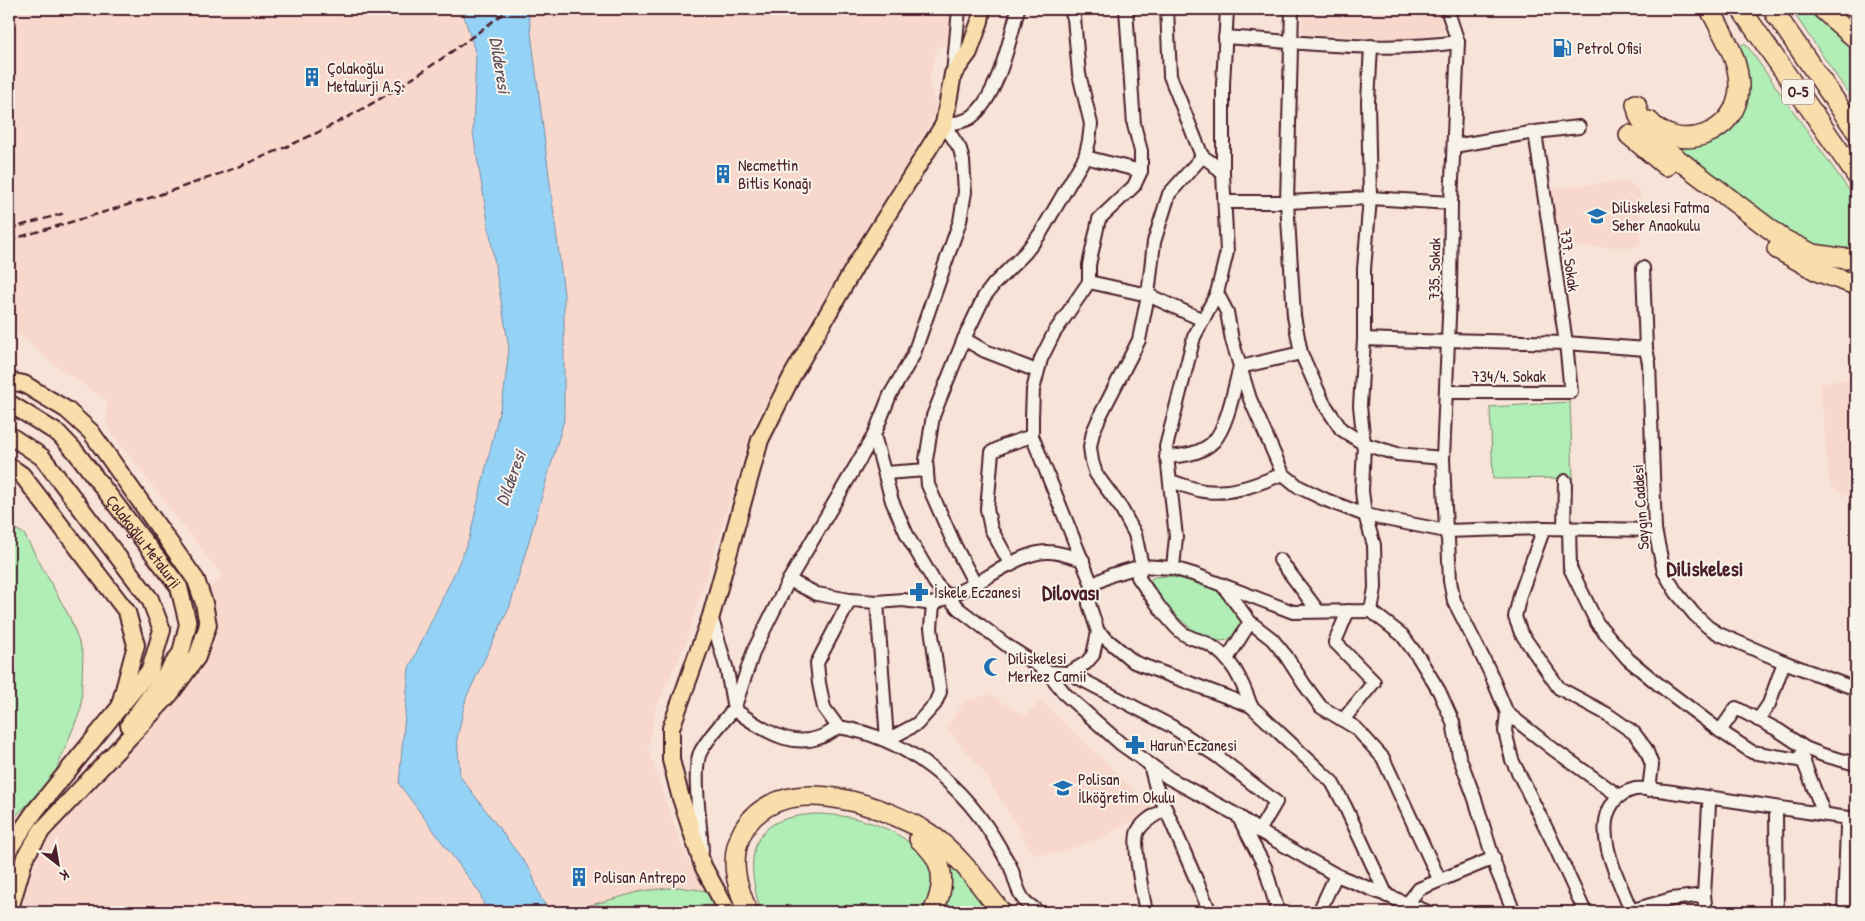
<svg xmlns="http://www.w3.org/2000/svg" width="1865" height="921" font-family="'Patrick Hand',sans-serif">
<rect width="100%" height="100%" fill="#f8e3d8"/>
<filter id="ink" filterUnits="userSpaceOnUse"><feTurbulence type="fractalNoise" baseFrequency=".02" numOctaves="2"/><feDisplacementMap in="SourceGraphic" scale="10" xChannelSelector="R" yChannelSelector="G"/><feConvolveMatrix kernelMatrix="1 2 1 2 8 2 1 2 1" color-interpolation-filters="sRGB"/></filter>
<g filter="url(#ink)">
<g fill="#f8d8cd">
<polygon points="9,9 462,9 476,55 473,133 509,348 504,392 469,539 455,572 409,668 486,912 18,912 46,836 173,702 217,638 217,612 206,590 222,576 107,427 107,401 52,363 9,326"/>
<polygon points="528,9 955,9 952,41 937,48 929,80 937,111 754,424 687,639 656,708 648,749 684,853 708,891 677,887 580,908 551,912 541,899 531,871 460,776 457,739 466,698 510,606 564,420 564,294"/>
<polygon points="1303,9 1438,9 1445,31 1428,40 1302,34"/>
<polygon points="1628,181 1640,191 1640,244 1635,247 1563,247 1558,245 1556,241 1549,188"/>
<polygon points="1856,378 1856,499 1841,493 1833,487 1829,481 1820,383"/>
<polygon points="989,694 1025,716 1041,701 1154,809 1103,837 1065,851 1048,854 1034,854 981,768 946,728 964,702"/>
</g>
<g fill="#b0eeb5" stroke="#7d8670">
<polygon points="1791,9 1812,9 1856,46 1856,105"/>
<path d="M1745,43L1856,200V248L1849,250L1824,248L1790,234L1677,151V145C1719,151 1750,120 1747,78C1746,68 1741,58 1738,48Z"/>
<polygon points="1570,402 1573,478 1493,479 1490,407"/>
<polygon points="9,525 24,534 70,618 83,653 81,709 53,778 15,817 9,829"/>
<path d="M1169,576L1210,586L1223,593L1237,611L1242,622L1241,631C1237,634 1232,638 1227,640C1200,648 1165,603 1148,586L1150,580L1154,577Z"/>
<path d="M813,814C849,814 887,823 915,847C923,854 929,862 936,870L930,901L923,912H761C753,886 743,843 772,825C784,817 799,816 813,814Z"/>
<polygon points="943,856 995,912 939,912"/>
<polygon points="677,887 708,891 726,912 553,912 580,908 642,891"/>
</g>
<polygon fill="#95d3f6" stroke="#778ba5" points="462,9 528,9 564,294 564,420 510,606 466,698 457,739 460,776 531,871 541,899 551,912 486,912 480,893 399,784 409,668 455,572 469,539 504,392 509,348 473,133 476,55"/>
<g fill="none" stroke-linecap="round" stroke-linejoin="round">
<g stroke="#4a1f2b" stroke-width="16">
<g id="minor">
<path d="M1070,9L1074,18L1079,74L1091,124L1089,141L1085,157L1040,234L1025,253L994,284L984,297L964,339L933,416L926,460L928,485L955,546L975,584C995,573 1026,551 1048,552C1060,552 1072,557 1083,560"/>
<polyline points="1167,9 1170,76 1202,156 1212,163 1223,174"/>
<polyline points="1447,9 1458,42 1451,203 1450,294 1443,458 1446,531 1448,539 1450,581 1454,601 1489,670 1507,713 1553,749 1619,796"/>
<path d="M1225,37C1302,42 1381,53 1458,42"/>
<polyline points="953,74 959,9"/>
<path d="M944,124C953,123 962,123 970,118C997,100 1010,39 1018,9"/>
<polyline points="1454,146 1535,132 1579,127"/>
<polyline points="1085,157 1141,171"/>
<path d="M1202,157L1169,194L1154,242L1148,295L1139,340L1101,414L1093,432L1090,447L1092,461L1096,474L1121,508L1135,534L1142,566L1138,577C1146,589 1173,628 1184,634C1191,639 1201,640 1208,644C1232,657 1242,681 1251,706"/>
<polyline points="1225,202 1287,202 1370,198 1451,203"/>
<polyline points="1643,268 1646,349 1649,363 1655,530 1664,572 1676,592 1694,614 1708,627 1719,634 1784,662 1856,689"/>
<polyline points="1089,282 1089,265 1099,219 1134,186 1141,171 1141,151 1134,125 1126,9"/>
<polyline points="1217,293 1227,312 1232,340 1250,399 1283,474 1299,487 1326,500 1365,515 1446,531 1544,528 1655,530"/>
<polyline points="964,339 985,351 1037,371"/>
<polyline points="1364,339 1364,269 1370,198 1368,102 1371,46"/>
<polyline points="1448,340 1566,343 1646,349"/>
<polyline points="1447,392 1571,392 1566,343 1535,132"/>
<polyline points="874,435 892,501 908,537 935,583 959,609 1009,647 1048,672 1069,673 1086,663 1093,655 1098,632 1089,604 1092,585 1032,436 1032,417 1033,390 1041,359 1054,333 1089,282 1148,295 1203,320"/>
<path d="M1166,457C1182,456 1202,454 1214,441C1228,425 1234,388 1240,367L1301,353"/>
<polyline points="1443,458 1397,454 1364,444 1360,406 1364,339 1448,342"/>
<polyline points="885,473 927,470"/>
<path d="M1170,481C1181,484 1192,489 1204,491C1233,495 1257,484 1283,474"/>
<polyline points="1544,528 1520,595 1515,617 1521,633 1559,688 1607,714 1634,733 1646,749 1652,765 1649,790"/>
<polyline points="1564,528 1565,481"/>
<polyline points="1569,528 1570,568 1597,623 1628,659 1658,684 1720,731 1752,752 1804,761"/>
<polyline points="1280,560 1318,611"/>
<polyline points="1011,565 991,529 987,509 992,452 1005,445 1032,436"/>
<polyline points="1173,568 1176,537 1166,447 1194,337 1217,293 1227,252 1223,174 1223,84 1227,9"/>
<polyline points="789,580 817,594 850,600 877,602 903,600 933,604 975,584"/>
<polyline points="1092,585 1111,575 1142,566 1173,568 1196,575 1293,612 1371,611 1375,588 1374,545 1365,515 1362,491 1364,444 1341,429 1323,402 1301,353 1294,316 1287,202 1292,9"/>
<polyline points="1223,586 1250,622 1272,639 1286,656 1304,684 1321,707 1356,728 1383,758 1439,879"/>
<path d="M850,600L817,663L819,683L824,708L838,727C908,737 966,788 1000,848C1003,855 1008,861 1011,868C1015,878 1017,892 1024,900C1027,904 1034,908 1038,912"/>
<polyline points="877,602 887,740"/>
<polyline points="1371,611 1402,635 1419,658 1439,691 1453,722 1459,756 1475,799 1497,871 1514,912"/>
<polyline points="711,616 727,670 734,709 754,650 789,580 874,435 890,395 913,356 960,221 965,192 963,161 960,149 944,124"/>
<polyline points="1098,632 1134,662 1251,706 1332,782 1345,806 1387,896"/>
<polyline points="1227,659 1250,622"/>
<polyline points="1048,672 1065,694 1121,744 1169,778 1237,815 1259,831 1336,875 1428,912"/>
<polyline points="1069,673 1171,726 1217,756 1276,802 1259,831"/>
<polyline points="1507,713 1505,731 1512,760 1551,838 1585,912"/>
<polyline points="1343,720 1374,682 1335,642 1348,611"/>
<polyline points="1758,720 1769,704 1784,662"/>
<polyline points="1720,731 1736,708 1778,730 1805,748 1823,755 1856,764"/>
<polyline points="887,740 917,724 935,704 940,692 931,628 933,604"/>
<polyline points="1801,755 1824,814"/>
<polyline points="1150,765 1155,784 1210,912"/>
<polyline points="1776,814 1777,912"/>
<polyline points="1239,818 1265,867 1278,912"/>
<path d="M702,851C701,828 692,771 700,753C708,737 723,722 734,709C766,733 801,756 838,727"/>
<polyline points="1407,904 1419,889 1494,858"/>
<path d="M1631,911C1620,882 1592,832 1613,803C1617,796 1627,791 1635,789C1650,787 1683,794 1699,796C1751,803 1804,812 1856,819"/>
<path d="M1146,912C1143,896 1132,843 1138,831C1144,820 1156,815 1165,809"/>
<polyline points="1319,912 1336,875"/>
<polyline points="1626,912 1672,899 1704,895"/>
<polyline points="1706,912 1704,895 1709,805"/>
<polyline points="1844,912 1847,826"/>
</g>
</g>
<g stroke="#4a1f2b" stroke-width="20">
<g id="major">
<polyline points="9,381 24,384 67,410 91,432 196,580 204,603 208,625 197,657 170,694 42,830 25,857 9,912"/>
<path id="s1" d="M9,403L59,434L75,451L179,587L188,624L181,653L129,725"/>
<polyline points="9,435 42,457 150,599 162,630 150,670 35,811 9,849"/>
<polyline points="9,466 22,475 127,612 136,645 121,701"/>
<polyline points="728,912 703,866 680,795 671,760 671,728 711,616 760,440 792,376 857,263 944,124 953,74 969,52 980,21 982,9"/>
</g>
</g>
<g stroke="#4a1f2b" stroke-width="22">
<g id="highway">
<polyline points="1741,9 1856,175"/>
<polyline points="1772,9 1856,131"/>
<polyline points="1822,9 1856,39"/>
<polyline points="1636,104 1639,116 1645,126 1668,152 1783,239 1813,254 1846,259 1856,257"/>
<path d="M1649,121C1678,155 1738,134 1739,88C1740,60 1722,33 1710,9"/>
<polyline points="1629,135 1666,166"/>
<polyline points="1777,249 1819,272 1856,285"/>
<path d="M919,839C945,860 947,883 933,912"/>
<path d="M748,912C736,885 728,857 744,829C780,771 873,802 920,828C952,845 980,884 1001,912"/>
</g>
</g>
<use href="#minor" stroke="#f7f3e8" stroke-width="12"/>
<use href="#major" stroke="#f9ddab" stroke-width="16"/>
<use href="#highway" stroke="#f9ddab" stroke-width="19"/>
<g stroke="#4a1f2b" stroke-width="2.5" stroke-dasharray="8 4" stroke-linecap="butt">
<polyline points="9,229 65,213"/>
<path d="M9,240C123,207 240,174 346,118C404,87 457,49 509,9"/>
</g>
</g>
</g>
<defs>
<g id="fuel-bare" transform="scale(1.5)"><path d="M-5.5-6h7V0h2V4h1.3V-2.5L3-4.5l.8-.8L6-3V5H2.5V1h-1V6h-7ZM-4.2-4.7v3.2H.2V-4.7Z" fill="#1f6fb2" stroke="#f7f3e8" stroke-width="2.5" paint-order="stroke"/></g>
<g id="building-bare" transform="scale(1.5)"><path d="M-4-6H4V6H1V3H-1V6H-4ZM-2.5-4.3h1.7v1.8h-1.7ZM.8-4.3h1.7v1.8H.8ZM-2.5-1h1.7V.8h-1.7ZM.8-1h1.7V.8H.8Z" fill="#1f6fb2" stroke="#f7f3e8" stroke-width="2.5" paint-order="stroke"/></g>
<g id="school-bare" transform="scale(1.5)"><path d="M0-5L7-2L0 1L-7-2ZM-4 1L0 2.5L4 1V4Q0 6-4 4Z" fill="#1f6fb2" stroke="#f7f3e8" stroke-width="2.5" paint-order="stroke"/></g>
<g id="pharmacy-bare" transform="scale(1.5)"><path d="M-2-6h4v4h4v4h-4v4h-4v-4h-4v-4h4Z" fill="#1f6fb2" stroke="#f7f3e8" stroke-width="2.5" paint-order="stroke"/></g>
<g id="mosque-bare" transform="scale(1.5)"><path d="M3.5-4.9A6 6 0 1 0 3.5 4.9A5 5 0 1 1 3.5-4.9Z" fill="#1f6fb2" stroke="#f7f3e8" stroke-width="2.5" paint-order="stroke"/></g>
</defs>
<g fill-rule="evenodd">
<use href="#fuel-bare" x="1562" y="48"/>
<use href="#building-bare" x="312" y="77"/>
<use href="#building-bare" x="723" y="174"/>
<use href="#school-bare" x="1597" y="216"/>
<use href="#pharmacy-bare" x="919" y="592"/>
<use href="#mosque-bare" x="993" y="667"/>
<use href="#pharmacy-bare" x="1135" y="745"/>
<use href="#school-bare" x="1063" y="788"/>
<use href="#building-bare" x="579" y="877"/>
</g>
<g text-anchor="middle" stroke-width="4" stroke-linejoin="round" paint-order="stroke">
<rect fill="#f7f3e8" stroke="#7e5f64" stroke-width="1" x="1782" y="79.5" width="32" height="25" rx="4"/>
<g font-size="15" font-weight="bold" fill="#4a1f2b">
<text x="1798" y="97">O-5</text>
</g>
<g font-size="16" fill="#4a1f2b" stroke="#f7f3e8" text-anchor="start">
<text x="1577" y="54">Petrol Ofisi</text>
<text x="327" y="74">Çolakoğlu<tspan x="327" dy="18">Metalurji A.Ş.</tspan></text>
<text x="738" y="171">Necmettin<tspan x="738" dy="18">Bitlis Konağı</tspan></text>
<text x="1612" y="213">Diliskelesi Fatma<tspan x="1612" dy="18">Seher Anaokulu</tspan></text>
<text x="934" y="598">İskele Eczanesi</text>
<text x="1008" y="664">Diliskelesi<tspan x="1008" dy="18">Merkez Camii</tspan></text>
<text x="1150" y="751">Harun Eczanesi</text>
<text x="1078" y="785">Polisan<tspan x="1078" dy="18">İlköğretim Okulu</tspan></text>
<text x="594" y="883">Polisan Antrepo</text>
</g>
<g font-size="16" fill="#4a1f2b" stroke="#f7f3e8">
<text transform="translate(1570 260) rotate(82)" y="6">737. Sokak</text>
<text transform="translate(1434 269) rotate(-89)" y="6">735. Sokak</text>
<text x="1509" y="382">734/4. Sokak</text>
<text transform="translate(1640 507) rotate(-94)" y="6">Saygın Caddesi</text>
<text dy="6" stroke="none"><textPath href="#s1" startOffset="196">Çolakoğlu Metalurji</textPath></text>
</g>
<g font-size="18" font-style="italic" fill="#5d4c5e" stroke="#f7f3e8">
<text transform="translate(500 65) rotate(81)" y="6">Dilderesi</text>
<text transform="translate(511 478) rotate(-70)" y="6">Dilderesi</text>
</g>
<g font-size="21" font-weight="bold" fill="#4a1f2b" stroke="#f7f3e8">
<text x="1705" y="576">Diliskelesi</text>
<text x="1071" y="600">Dilovası</text>
</g>
</g>
<rect width="1865" height="921" fill="none" stroke="#f7f3e8" stroke-width="30"/>
<rect x="15" y="15" width="1835" height="891" fill="none" stroke="#4a1f2b" stroke-width="2" filter="url(#ink)"/>
<g transform="translate(58 864) rotate(149)" stroke="#f7f3e8" stroke-width="4" paint-order="stroke">
<path d="M0-4L9 19L0 12L-9 19Z" fill="#4a1f2b"/>
<text y="-8" font-size="14" font-weight="bold" text-anchor="middle" fill="#4a1f2b">K</text>
</g>
</svg>
